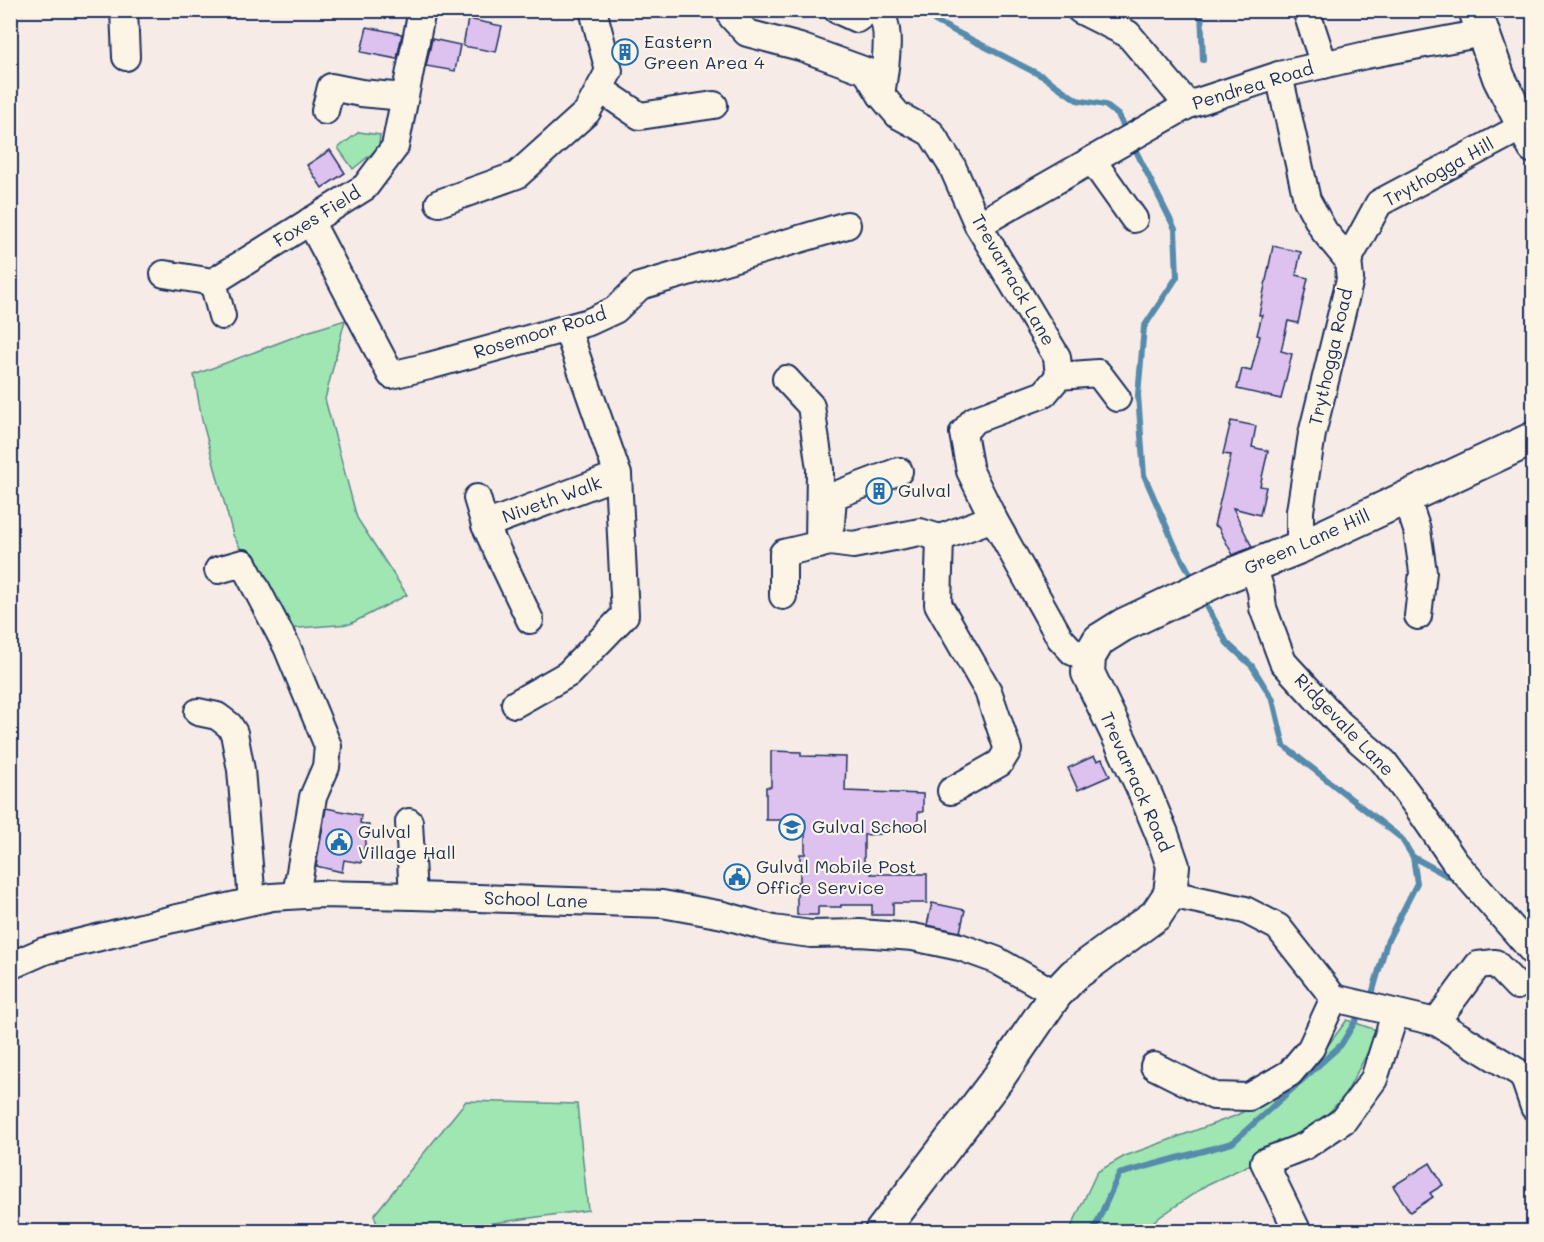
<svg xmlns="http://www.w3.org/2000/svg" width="1544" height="1242" font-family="Mali,sans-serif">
<rect width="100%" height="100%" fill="#f6ebe7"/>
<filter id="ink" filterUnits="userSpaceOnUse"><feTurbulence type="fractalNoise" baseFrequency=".0167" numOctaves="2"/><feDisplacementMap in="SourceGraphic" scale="12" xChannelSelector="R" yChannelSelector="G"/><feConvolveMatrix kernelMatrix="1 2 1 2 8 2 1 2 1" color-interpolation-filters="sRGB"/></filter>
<g filter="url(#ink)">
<g fill="#9fe6b3" stroke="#5d8a88" stroke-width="1.5">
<polygon points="359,132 380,135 379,145 374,152 353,169 338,148"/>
<polygon points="345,320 325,399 357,518 407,595 350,624 286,629 233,535 202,420 194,375 307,332"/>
<polygon points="1347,1020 1379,1031 1345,1095 1305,1139 1208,1184 1154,1221 1150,1231 1069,1232 1097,1172 1125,1156 1235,1116 1261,1102 1319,1057"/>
<polygon points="466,1101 577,1104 588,1210 436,1231 379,1231 374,1215"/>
</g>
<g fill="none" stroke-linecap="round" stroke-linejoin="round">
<g stroke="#568bab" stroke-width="6">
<polyline points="925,10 935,21 1044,77 1077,100 1105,105 1118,115 1127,133"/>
<polyline points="1201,10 1203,60"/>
<polyline points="1133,145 1175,229 1177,277 1144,327 1138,395 1144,475 1175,546 1195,583"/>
<polyline points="1202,597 1227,643 1252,666 1273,700 1284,746 1401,838 1413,857 1417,883 1387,942 1372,994 1369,999"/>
<polyline points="1413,857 1457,881"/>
<polyline points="1093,1232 1119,1174 1232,1143 1341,1045 1362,1010"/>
</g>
</g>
<g fill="#ddc1ef" stroke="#1b2f5e" stroke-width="1.5">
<polygon points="468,19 502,26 496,52 463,46"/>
<polygon points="367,27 402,34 397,59 361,52"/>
<polygon points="432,39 460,45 455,71 426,66"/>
<polygon points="330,150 345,173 322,188 307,165"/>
<polygon points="1273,246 1301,252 1296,275 1308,278 1298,323 1288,321 1281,351 1292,354 1281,399 1237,389 1242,369 1251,371 1260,336 1257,335 1262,315 1259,315"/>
<polygon points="1231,421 1256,426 1252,447 1268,451 1260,486 1266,487 1260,515 1233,508 1252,547 1233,555 1218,527 1214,526 1231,455 1223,454"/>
<polygon points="771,751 801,752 801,756 846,757 845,791 923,794 923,812 918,812 918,828 881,827 881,834 864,835 864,868 871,868 871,874 927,874 927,903 893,903 893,915 872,915 872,905 841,905 841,907 818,907 818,915 797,915 797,882 800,882 800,854 805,854 805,820 766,820 766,787 771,787"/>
<polygon points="1094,756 1097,761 1102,759 1110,776 1078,790 1068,768"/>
<polygon points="326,808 361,815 360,823 369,825 361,863 344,860 342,872 316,866"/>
<polygon points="932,903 965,910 960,932 927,925"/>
<polygon points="1430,1163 1443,1185 1430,1193 1433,1197 1410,1212 1393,1186"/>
</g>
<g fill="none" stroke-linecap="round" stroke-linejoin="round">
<g stroke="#1b2f5e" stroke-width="30">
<g id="minor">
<polyline points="124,10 126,57"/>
<polyline points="732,10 732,17 747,33 800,47 866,71 881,95 898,115 931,133 952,166 978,225 1057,357 1059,376 1044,394 974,420 963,433 970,471 993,518 1060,638 1073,652 1089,657"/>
<polyline points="837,10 857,19 869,10"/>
<path d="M878,10C894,26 884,74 881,95"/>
<polyline points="1080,10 1128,34 1188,105"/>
<polyline points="1306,10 1324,65"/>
<polyline points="1279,75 1307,200 1324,231 1348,260 1350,279 1312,434 1300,511 1300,547"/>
<polyline points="600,89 640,116 714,105"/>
<polyline points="325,111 331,87 361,93 404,97"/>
<polyline points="1092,160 1134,219"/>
<polyline points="439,203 517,175 587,112 609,71 593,10"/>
<polyline points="310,221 391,375 429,366 589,322 615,310 640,286 847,225"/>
<polyline points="978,225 1188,105 1279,75 1366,55 1483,33"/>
<polyline points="1348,260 1379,203 1522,127"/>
<polyline points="164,274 213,282 365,187 395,147 422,10"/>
<polyline points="213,282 222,316"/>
<polyline points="1059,376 1098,373 1117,398"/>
<polyline points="786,379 811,406 820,469 819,545"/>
<polyline points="1406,497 1417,530 1423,572 1418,616"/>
<polyline points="477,498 485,525"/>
<polyline points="831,524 833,496 899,471"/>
<polyline points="940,538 938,604 988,691 1008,750 1000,763 951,791"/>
<polyline points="1253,566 1261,591 1263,608 1283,662 1339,723 1384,762 1416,805 1455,862 1534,953"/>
<polyline points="218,570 243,563 287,647 328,746 326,767 313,797 296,895"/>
<polyline points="783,596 783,553 830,542 853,545 920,532 940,538 993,518"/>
<polyline points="530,620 485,525 618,475"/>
<polyline points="515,704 568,674 625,615 618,475 567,329"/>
<polyline points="198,712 217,716 229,725 234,733 241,770 252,901"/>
<polyline points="409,822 413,896"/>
<polyline points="1170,894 1245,910 1278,927 1334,998 1436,1022 1523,1075"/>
<polyline points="10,966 44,951 173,919 272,897 320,894 413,896 662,904 723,915 773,929 811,934 860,933 913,937 960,947 996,960 1056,994"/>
<polyline points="1436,1022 1478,965 1495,963 1517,986"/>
<polyline points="1154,1066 1214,1096 1249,1097 1290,1073 1311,1048 1334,998"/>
<polyline points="1523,1075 1534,1107"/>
<polyline points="1296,1228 1264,1162 1305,1146 1344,1120 1374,1079 1395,1014"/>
</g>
</g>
<g stroke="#1b2f5e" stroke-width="36">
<g id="major">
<polyline points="1475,10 1499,78 1534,147"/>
<polyline points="881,1232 999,1077 1056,994 1074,975 1156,915 1170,894 1173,866 1162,834 1142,786 1088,673 1089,657 1099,640 1123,625 1220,579 1300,547 1534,438"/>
</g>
</g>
<use href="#minor" stroke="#fcf5e5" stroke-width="26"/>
<use href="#major" stroke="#fcf5e5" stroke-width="32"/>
</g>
</g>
<defs>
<g id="building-ring" transform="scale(1.35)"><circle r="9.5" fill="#fcf5e5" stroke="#1f6fb2" stroke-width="1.5"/><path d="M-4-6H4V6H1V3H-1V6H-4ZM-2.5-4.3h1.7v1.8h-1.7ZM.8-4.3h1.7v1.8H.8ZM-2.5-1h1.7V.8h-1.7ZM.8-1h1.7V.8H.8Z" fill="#1f6fb2"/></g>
<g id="school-ring" transform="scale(1.35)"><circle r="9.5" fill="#fcf5e5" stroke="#1f6fb2" stroke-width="1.5"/><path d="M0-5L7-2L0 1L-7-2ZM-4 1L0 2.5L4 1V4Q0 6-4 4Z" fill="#1f6fb2"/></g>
<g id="civic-ring" transform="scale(1.35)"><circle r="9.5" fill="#fcf5e5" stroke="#1f6fb2" stroke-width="1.5"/><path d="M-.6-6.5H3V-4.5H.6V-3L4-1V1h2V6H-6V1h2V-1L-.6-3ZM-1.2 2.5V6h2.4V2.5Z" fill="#1f6fb2"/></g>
</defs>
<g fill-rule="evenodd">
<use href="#building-ring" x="625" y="52"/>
<use href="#building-ring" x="879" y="491"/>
<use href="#school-ring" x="792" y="827"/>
<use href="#civic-ring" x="339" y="842"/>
<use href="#civic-ring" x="737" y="877"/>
</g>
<g text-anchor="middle" stroke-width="4.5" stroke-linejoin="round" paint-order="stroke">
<g font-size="18" fill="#1b2f5e" stroke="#fcf5e5" text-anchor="start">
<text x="644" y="48">Eastern<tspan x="644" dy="21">Green Area 4</tspan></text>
<text x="898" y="497">Gulval</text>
<text x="812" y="833">Gulval School</text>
<text x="358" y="838">Gulval<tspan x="358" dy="21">Village Hall</tspan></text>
<text x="756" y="873">Gulval Mobile Post<tspan x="756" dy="21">Office Service</tspan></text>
</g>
<g font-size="18" fill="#1b2f5e" stroke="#fcf5e5">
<text transform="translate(1253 86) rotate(-17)" y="6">Pendrea Road</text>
<text transform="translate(1439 172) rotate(-29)" y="6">Trythogga Hill</text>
<text transform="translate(317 217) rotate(-32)" y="6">Foxes Field</text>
<text transform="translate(1013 280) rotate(60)" y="6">Trevarrack Lane</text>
<text transform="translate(540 333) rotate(-17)" y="6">Rosemoor Road</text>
<text transform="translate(1331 357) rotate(-77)" y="6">Trythogga Road</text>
<text transform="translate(552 500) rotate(-20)" y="6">Niveth Walk</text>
<text transform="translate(1307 542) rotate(-24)" y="6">Green Lane Hill</text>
<text transform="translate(1344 725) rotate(46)" y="6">Ridgevale Lane</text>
<text transform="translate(1136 782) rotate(66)" y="6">Trevarrack Road</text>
<text transform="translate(536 900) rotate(2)" y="6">School Lane</text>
</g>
</g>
<rect width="1544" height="1242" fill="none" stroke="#fcf5e5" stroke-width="36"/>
<rect x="18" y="18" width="1508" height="1206" fill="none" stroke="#1b2f5e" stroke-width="2" filter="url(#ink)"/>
</svg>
